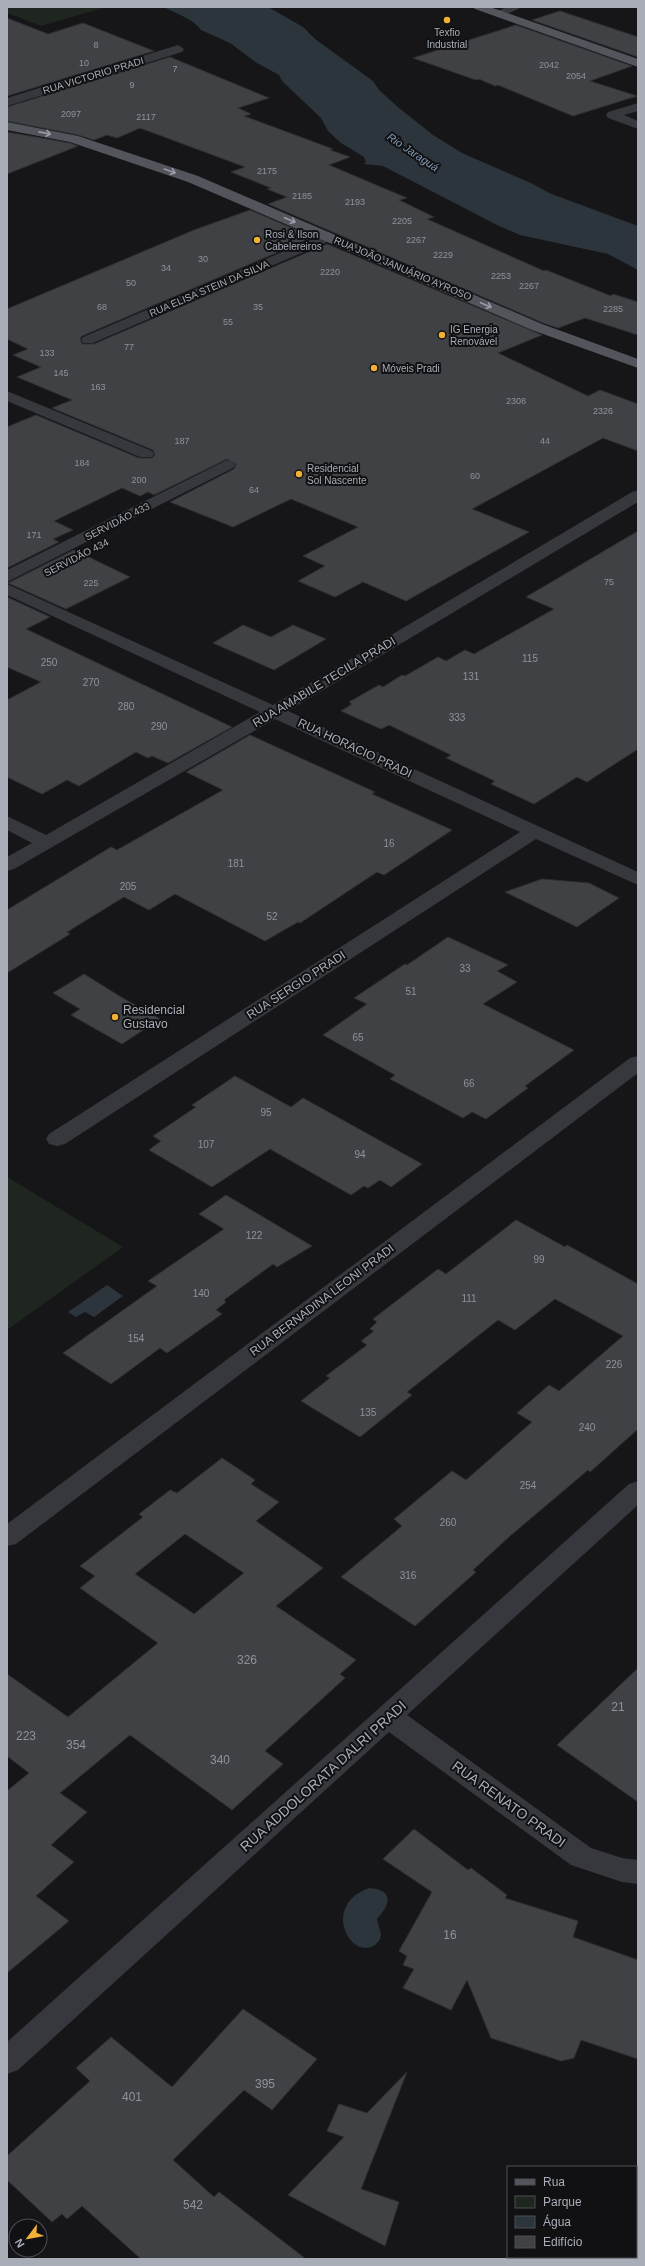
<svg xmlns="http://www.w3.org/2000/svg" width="645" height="2266" font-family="Arial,sans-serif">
<rect width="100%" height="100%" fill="#161618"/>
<g fill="#1e261f">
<polygon points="7,7 102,7 103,8 41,26 7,13"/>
<polygon points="7,1177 123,1247 7,1330"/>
</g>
<g fill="#2c353c">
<path d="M163,7H268L303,27L315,39L373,81L379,90L399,108L433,135L462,153L533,184L549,193L638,226V270L608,254L520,235L499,226L383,166L364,164L366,162L364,157L341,143L328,131L321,118L282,81L279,75L257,63L230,43L201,30C192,18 177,14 163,7Z"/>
<polygon points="107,1285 123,1296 94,1317 85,1312 76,1317 68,1312"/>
<path d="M369,1888C395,1890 390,1905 377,1919C378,1924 380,1930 381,1934C381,1939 378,1942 375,1945C350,1961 321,1905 369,1888Z"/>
</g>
<g fill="#404145" stroke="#303034" fill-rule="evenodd">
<polygon points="560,11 638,37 638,57 532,20"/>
<polygon points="7,18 48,34 83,23 154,51 7,96"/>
<polygon points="516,25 632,66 590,81 637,96 573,116 498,85 495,86 479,79 476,80 413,58"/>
<polygon points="170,57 269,98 238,108 251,114 244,116 333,149 330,150 350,157 329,165 407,198 399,200 434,217 427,219 544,271 546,270 611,296 613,294 638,302 638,335 585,318 558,328 543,323 268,204 287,197 267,189 271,188 231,172 245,167 140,128 117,138 107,135 94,140 78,135 7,121 7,107"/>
<polygon points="7,132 70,143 78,146 7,174"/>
<polygon points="250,210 313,237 82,336 80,339 82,344 94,344 327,244 542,335 498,353 588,396 600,390 638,404 638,451 603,438 472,509 529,532 406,601 363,582 335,597 298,581 325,566 303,556 358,527 291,499 233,527 170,502 234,469 236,464 227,459 154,495 148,492 140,496 122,488 54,521 73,530 53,539 59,542 7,568 7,427 36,415 139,458 152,458 155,455 153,450 52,408 72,400 17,377 41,367 13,355 28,349 7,339 7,309 194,230"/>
<polygon points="638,531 638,749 587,782 577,777 534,804 491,784 495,781 446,758 451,755 389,725 381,729 341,711 352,704 349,702 379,685 383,687 402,675 405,676 438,657 446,661 465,650 474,654 554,609 526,597"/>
<polygon points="74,550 130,577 66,609 8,583"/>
<polygon points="7,597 50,617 26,629 232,727 168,763 152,756 148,758 136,752 79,786 67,780 42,794 7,777 7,700 41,682 7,667"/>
<polygon points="243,625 271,637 293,625 326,639 274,670 213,643"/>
<polygon points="250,735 375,792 372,794 452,830 384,875 377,872 300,923 298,922 265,941 175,894 149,910 124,897 67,932 70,934 7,973 7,910 111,847 117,850 223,790 186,772"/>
<polygon points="542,879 589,883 619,898 577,927 505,892"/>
<polygon points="448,937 508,965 497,971 517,982 483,1004 574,1050 525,1086 528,1088 486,1119 472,1112 463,1118 390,1079 395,1075 323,1035 367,1004 354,998 405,964 407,965"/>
<polygon points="84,974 121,997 160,1019 122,1044 71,1015 80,1009 53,993"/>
<polygon points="235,1076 291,1107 303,1098 422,1164 391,1187 380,1180 368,1188 364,1186 351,1195 270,1149 212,1187 149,1150 161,1141 153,1136 196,1107 192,1105"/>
<polygon points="226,1195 312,1246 277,1267 273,1264 224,1300 226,1302 216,1310 222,1314 167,1353 160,1348 111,1384 63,1353 157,1286 148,1281 224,1229 199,1214"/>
<polygon points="516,1220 565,1247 567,1245 638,1284 638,1429 590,1472 588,1470 510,1536 473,1570 476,1572 415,1626 341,1577 402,1526 394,1519 452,1471 466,1480 532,1422 517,1413 549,1385 559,1391 623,1336 555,1299 515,1330 498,1320 407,1392 412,1395 360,1437 301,1401 330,1378 326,1376 367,1345 361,1341 374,1331 370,1329 377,1322 373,1319 438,1269 446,1274"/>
<path d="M222,1458L255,1480L251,1484L279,1502L256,1521L323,1568L276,1606L356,1660L340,1674L345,1678L265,1751L283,1764L232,1810L130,1735L60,1793L87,1812L51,1845L74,1862L36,1896L69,1921L7,1973V1791L29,1773L7,1756V1674L68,1717L158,1643L80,1588L95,1576L80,1566L143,1517L139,1514L170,1490L177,1493ZM185,1534L244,1573L194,1614L135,1574Z"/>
<polygon points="638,1668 638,1802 557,1745"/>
<polygon points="414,1829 468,1870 471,1868 507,1895 505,1898 578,1921 573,1937 638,1960 638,2059 581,2040 574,2058 561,2061 491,2038 467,1980 451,2010 403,1988 414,1969 403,1965 407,1956 399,1951 432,1892 383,1859"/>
<polygon points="243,2009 317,2059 272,2110 244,2090 173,2160 214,2197 219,2192 306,2259 141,2259 82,2206 67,2219 62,2214 52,2222 7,2180 7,2156 90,2081 76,2068 111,2037 172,2087"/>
<polygon points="407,2072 361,2189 399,2202 385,2246 288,2195 344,2137 327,2131 339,2104 367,2113"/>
</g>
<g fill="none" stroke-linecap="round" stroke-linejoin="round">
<g fill="#37383d" fill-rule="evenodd">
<polygon points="506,7 522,7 503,16 495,16 493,14"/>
<polygon points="178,45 184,49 182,52 7,106 7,98"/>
<polygon points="638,103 638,111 624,115 638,121 638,129 608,118 606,115 608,112"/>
<polygon points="329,232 336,236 334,239 93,343 83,343 81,340 83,337"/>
<polygon points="7,391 152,451 154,454 152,457 140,457 7,401"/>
<polygon points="227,460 233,462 235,465 233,468 7,582 7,570"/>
<polygon points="638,490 638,502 288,711 638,872 638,885 536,839 65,1144 57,1146 49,1144 46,1139 49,1134 520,832 275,719 14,869 7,871 7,857 32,843 7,830 7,816 46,835 260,712 7,595 7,584 273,705 632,492"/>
<polygon points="638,1056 638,1073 16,1544 7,1546 7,1524 630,1058"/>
<polygon points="638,1481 638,1505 407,1715 591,1848 622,1858 638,1860 638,1884 622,1882 571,1865 389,1732 18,2070 7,2074 7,2042 629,1484"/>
</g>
<g fill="#53555c" fill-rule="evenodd">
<polygon points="473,7 490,7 638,59 638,67 475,9"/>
<polygon points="7,122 78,136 198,176 542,324 638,359 638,368 532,330 188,182 70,142 7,130"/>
</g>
</g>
<defs><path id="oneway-shaft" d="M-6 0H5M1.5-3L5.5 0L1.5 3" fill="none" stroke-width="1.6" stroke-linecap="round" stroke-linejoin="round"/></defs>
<g stroke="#979ba6">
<use href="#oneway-shaft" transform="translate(45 133) rotate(11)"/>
<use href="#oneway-shaft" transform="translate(170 171) rotate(20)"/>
<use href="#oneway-shaft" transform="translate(290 220) rotate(23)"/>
<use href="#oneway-shaft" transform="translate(486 305) rotate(23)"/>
</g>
<g fill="#f2b134" stroke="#111113" stroke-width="1.5">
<circle cx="447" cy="20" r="4"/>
<circle cx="257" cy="240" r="4"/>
<circle cx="442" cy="335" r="4"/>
<circle cx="374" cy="368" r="4"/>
<circle cx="299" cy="474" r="4"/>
<circle cx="115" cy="1017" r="4"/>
</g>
<g text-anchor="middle" stroke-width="4" stroke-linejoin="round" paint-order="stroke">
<g font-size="9" fill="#8e929b">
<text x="96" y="48">8</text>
<text x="84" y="66">10</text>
<text x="549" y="68">2042</text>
<text x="175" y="72">7</text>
<text x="576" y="79">2054</text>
<text x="132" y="88">9</text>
<text x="71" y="117">2097</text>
<text x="146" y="120">2117</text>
<text x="267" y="174">2175</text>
<text x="302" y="199">2185</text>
<text x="355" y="205">2193</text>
<text x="402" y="224">2205</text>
<text x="416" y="243">2267</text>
<text x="443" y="258">2229</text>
<text x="203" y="262">30</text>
<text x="166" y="271">34</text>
<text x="330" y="275">2220</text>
<text x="501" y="279">2253</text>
<text x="131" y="286">50</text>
<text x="529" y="289">2267</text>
<text x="102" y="310">68</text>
<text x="258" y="310">35</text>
<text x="613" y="312">2285</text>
<text x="228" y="325">55</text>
<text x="129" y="350">77</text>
<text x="47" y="356">133</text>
<text x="61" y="376">145</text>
<text x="98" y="390">163</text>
<text x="516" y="404">2308</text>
<text x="603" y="414">2326</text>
<text x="182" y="444">187</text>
<text x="545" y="444">44</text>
<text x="82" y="466">184</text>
<text x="475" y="479">60</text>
<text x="139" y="483">200</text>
<text x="254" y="493">64</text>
<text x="34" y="538">171</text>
<text x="609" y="585">75</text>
<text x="91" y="586">225</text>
</g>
<g font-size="10" fill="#a8adb8" stroke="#111113" text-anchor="start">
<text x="447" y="36" text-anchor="middle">Texfio<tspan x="447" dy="12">Industrial</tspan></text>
<text x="265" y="238">Rosi &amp; Ilson<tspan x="265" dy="12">Cabelereiros</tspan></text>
<text x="450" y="333">IG Energia<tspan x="450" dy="12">Renovável</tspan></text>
<text x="382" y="372">Móveis Pradi</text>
<text x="307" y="472">Residencial<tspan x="307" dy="12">Sol Nascente</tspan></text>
</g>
<g font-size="10" fill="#a8adb8" stroke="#111113">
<text transform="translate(93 75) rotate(-17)" y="4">RUA VICTORIO PRADI</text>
<text transform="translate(403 268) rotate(23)" y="4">RUA JOÃO JANUÁRIO AYROSO</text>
<text transform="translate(209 288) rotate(-23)" y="4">RUA ELISA STEIN DA SILVA</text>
<text transform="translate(117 521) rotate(-27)" y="4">SERVIDÃO 433</text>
<text transform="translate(76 557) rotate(-27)" y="4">SERVIDÃO 434</text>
</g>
<g font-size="10" fill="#8e929b">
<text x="530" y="662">115</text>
<text x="49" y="666">250</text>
<text x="471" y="680">131</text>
<text x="91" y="686">270</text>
<text x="126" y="710">280</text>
<text x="457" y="721">333</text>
<text x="159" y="730">290</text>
<text x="389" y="847">16</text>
<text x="236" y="867">181</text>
<text x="128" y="890">205</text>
<text x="272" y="920">52</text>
<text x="465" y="972">33</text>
<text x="411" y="995">51</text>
<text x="358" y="1041">65</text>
<text x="469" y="1087">66</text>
<text x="266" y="1116">95</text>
<text x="206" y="1148">107</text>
<text x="360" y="1158">94</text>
<text x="254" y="1239">122</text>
<text x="539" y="1263">99</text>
<text x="201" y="1297">140</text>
<text x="469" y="1302">111</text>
<text x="136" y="1342">154</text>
<text x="614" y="1368">226</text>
<text x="368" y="1416">135</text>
<text x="587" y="1431">240</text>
<text x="528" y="1489">254</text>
<text x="448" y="1526">260</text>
<text x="408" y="1579">316</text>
</g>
<g font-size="11" font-style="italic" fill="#7f9bb3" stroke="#111113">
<text transform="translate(413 152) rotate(34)" y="4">Rio Jaraguá</text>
</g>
<g font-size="12" fill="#a8adb8" stroke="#111113">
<text transform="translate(324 682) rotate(-31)" y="4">RUA AMABILE TECILA PRADI</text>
<text transform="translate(355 748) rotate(25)" y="4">RUA HORACIO PRADI</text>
<text transform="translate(296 985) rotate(-33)" y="4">RUA SERGIO PRADI</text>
<text transform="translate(322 1300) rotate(-37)" y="4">RUA BERNADINA LEONI PRADI</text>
</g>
<g font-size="12" fill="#a8adb8" stroke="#111113" text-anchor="start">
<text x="123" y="1014">Residencial<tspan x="123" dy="14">Gustavo</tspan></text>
</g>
<g font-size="12" fill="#8e929b">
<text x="247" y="1664">326</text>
<text x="618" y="1711">21</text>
<text x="26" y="1740">223</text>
<text x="76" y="1749">354</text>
<text x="220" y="1764">340</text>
<text x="450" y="1939">16</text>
<text x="265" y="2088">395</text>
<text x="132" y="2101">401</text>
<text x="193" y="2209">542</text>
</g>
<g font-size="14" fill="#a8adb8" stroke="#111113">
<text transform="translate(323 1776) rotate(-42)" y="5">RUA ADDOLORATA DALRI PRADI</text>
<text transform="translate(509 1804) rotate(36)" y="5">RUA RENATO PRADI</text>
</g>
</g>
<rect width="645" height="2266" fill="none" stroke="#a8adb8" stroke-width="16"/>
<rect x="507" y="2166" width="130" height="92" fill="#111113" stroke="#4d4f55"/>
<rect x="515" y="2179" width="20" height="6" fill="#53555c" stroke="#4d4f55"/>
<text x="543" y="2186" font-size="12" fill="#a8adb8">Rua</text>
<rect x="515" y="2196" width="20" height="12" fill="#1e261f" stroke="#4d4f55"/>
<text x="543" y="2206" font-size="12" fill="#a8adb8">Parque</text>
<rect x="515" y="2216" width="20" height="12" fill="#2c353c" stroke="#4d4f55"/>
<text x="543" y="2226" font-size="12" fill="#a8adb8">Água</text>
<rect x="515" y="2236" width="20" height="12" fill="#404145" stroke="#4d4f55"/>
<text x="543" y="2246" font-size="12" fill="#a8adb8">Edifício</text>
<g transform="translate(28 2238) rotate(238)"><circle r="19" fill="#111113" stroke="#4d4f55"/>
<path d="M0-3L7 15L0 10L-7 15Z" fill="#f2b134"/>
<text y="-6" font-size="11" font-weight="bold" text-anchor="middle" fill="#a8adb8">N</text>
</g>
</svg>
